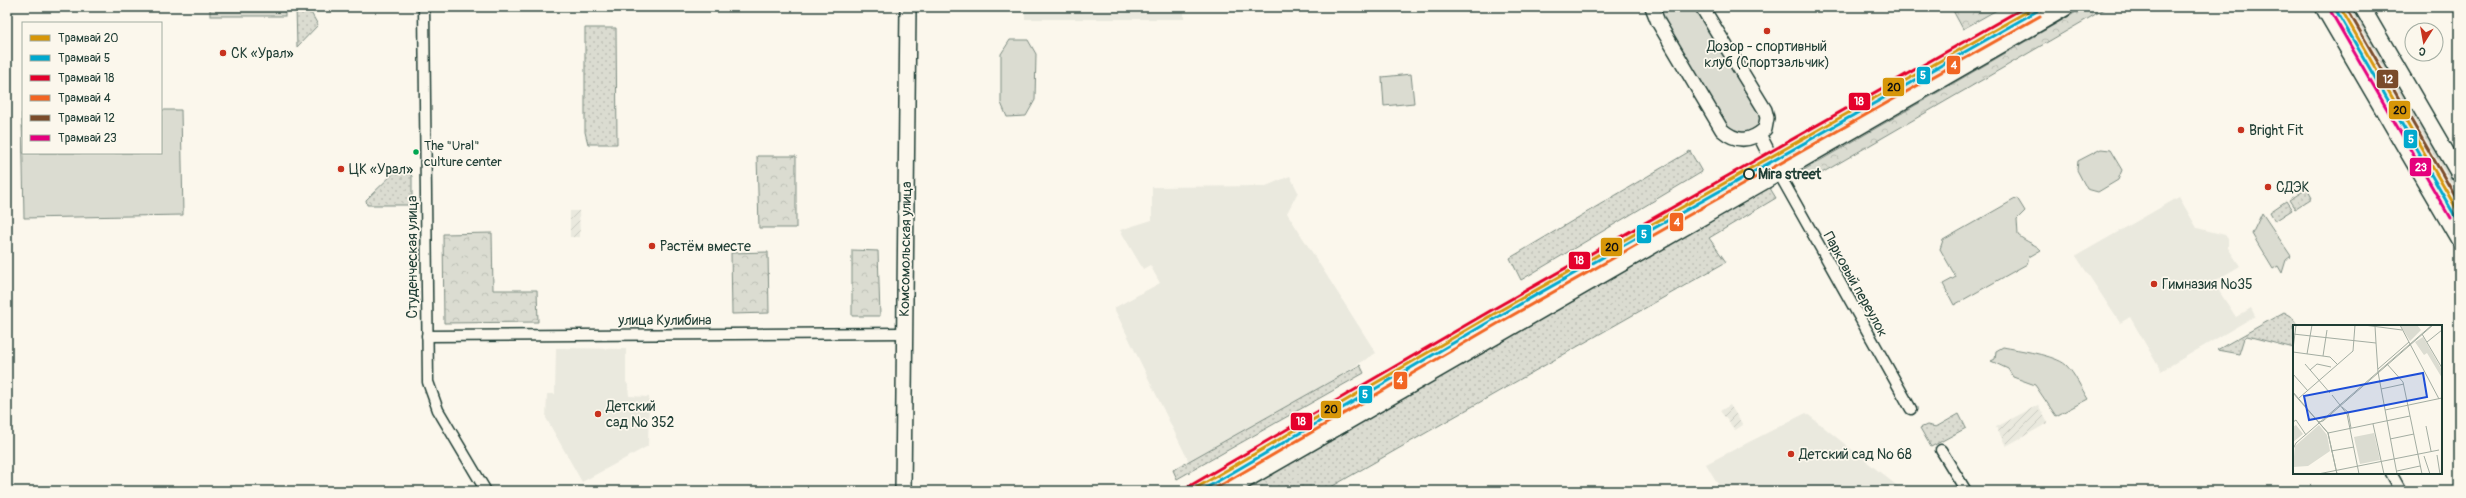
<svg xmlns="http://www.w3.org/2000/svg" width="2466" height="498" font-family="Pangolin,sans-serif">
<defs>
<pattern id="industrial-furrows" width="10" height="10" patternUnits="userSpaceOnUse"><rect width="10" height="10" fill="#eae9de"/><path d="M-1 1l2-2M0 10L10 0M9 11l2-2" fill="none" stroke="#c8c9bf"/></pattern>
<pattern id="grass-dots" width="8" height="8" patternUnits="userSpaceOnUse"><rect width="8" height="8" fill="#dbdcd1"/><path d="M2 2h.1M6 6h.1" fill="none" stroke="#bcbeb4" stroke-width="1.8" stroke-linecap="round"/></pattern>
<pattern id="forest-crowns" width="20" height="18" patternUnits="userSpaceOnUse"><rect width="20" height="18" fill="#dbdcd1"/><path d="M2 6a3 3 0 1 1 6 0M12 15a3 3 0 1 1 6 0" fill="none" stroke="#bcbeb4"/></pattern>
</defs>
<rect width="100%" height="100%" fill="#fbf7ec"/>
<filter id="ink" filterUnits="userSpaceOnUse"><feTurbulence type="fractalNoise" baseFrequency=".025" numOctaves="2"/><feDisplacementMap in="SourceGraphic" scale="8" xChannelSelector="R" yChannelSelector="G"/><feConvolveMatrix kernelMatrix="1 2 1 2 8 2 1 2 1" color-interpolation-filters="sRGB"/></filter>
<g filter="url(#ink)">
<g fill="#eae9de">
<rect x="1025" y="7" width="159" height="12"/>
<polygon points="1290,176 1298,192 1287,213 1376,353 1192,468 1114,308 1160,283 1150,265 1143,269 1120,230 1152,220 1152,187 1266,186"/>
<polygon points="2179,197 2197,228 2225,235 2228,239 2228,248 2240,266 2213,282 2236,317 2251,308 2255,316 2161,371 2130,317 2120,323 2076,256"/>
<polygon points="556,348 626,349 626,382 628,385 629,396 649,397 648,446 582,482 546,418 547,394 555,394"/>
<polygon points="1806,413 1901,489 1902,491 1722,491 1706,464"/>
</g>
<g fill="url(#industrial-furrows)">
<polygon points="570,211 579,211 580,237 570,237"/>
<polygon points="1730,405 1743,425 1735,430 1720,411"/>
<polygon points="2038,405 2048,423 2006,446 1996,427"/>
</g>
<g fill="url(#grass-dots)" stroke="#7d8c82">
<polygon points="296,7 311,7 309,9 318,25 297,47"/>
<polygon points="2332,7 2353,7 2459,188 2459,223"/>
<polygon points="585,28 616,28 617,144 588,144 585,132"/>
<polygon points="1690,151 1702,172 1521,280 1510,258"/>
<polygon points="398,169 406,170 412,176 412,205 367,205 366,200"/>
<polygon points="1765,180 1776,198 1709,238 1726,262 1324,491 1225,491"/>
<polygon points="2307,189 2312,198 2295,209 2289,200"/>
<polygon points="2286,201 2292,210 2275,221 2270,212"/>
<polygon points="2284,312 2291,316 2298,326 2294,326 2294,348 2247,336 2244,338 2239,354 2217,350"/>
<polygon points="1360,365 1364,373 1177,479 1173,470"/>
<polygon points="1959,414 1966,428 1931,447 1920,428 1927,425 1936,427"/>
</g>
<g fill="url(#forest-crowns)" stroke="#7d8c82">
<polygon points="1951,7 2002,7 1963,29"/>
<polygon points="2085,7 2108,7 1808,181 1802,171"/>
<polygon points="757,156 796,156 796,228 759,228"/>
<polygon points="492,233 493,290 537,290 538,322 444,323 443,234"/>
<polygon points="852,250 878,251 880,316 852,316"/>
<polygon points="768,252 769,313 732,314 731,253"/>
</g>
<g fill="#dbdcd1" stroke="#7d8c82">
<rect x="210" y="7" width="75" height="9"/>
<polygon points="1652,7 1702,7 1765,110 1765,129 1730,137"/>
<polygon points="1010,40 1028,40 1036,54 1035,100 1026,116 1007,117 1001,103 1001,54"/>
<polygon points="1411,74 1414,103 1384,106 1382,77"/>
<polygon points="161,110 181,110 183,215 24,218 22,113 23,153 161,153"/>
<polygon points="2101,149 2110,150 2122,170 2118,180 2098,192 2087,189 2077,170 2078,161"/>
<path d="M2017,198L2025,211L2017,219L2018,235C2026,242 2037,245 2041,250L2029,257L2027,264L1954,305L1943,284L1956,277L1940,249L1943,240Z"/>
<polygon points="2262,213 2291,256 2286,260 2282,273 2278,266 2273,269 2252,234"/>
<path d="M2003,347C2018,350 2055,355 2066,365C2075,374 2081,388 2088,399L2056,416L2035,385L2013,377L2008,369L1991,361L1995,359L1996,351Z"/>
</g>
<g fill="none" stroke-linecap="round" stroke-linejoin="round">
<g stroke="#1f3d34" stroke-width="13">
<g id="minor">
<polyline points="424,7 428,382 438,410 486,491"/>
<polyline points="1778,172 1911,409"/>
<polyline points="427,336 904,333"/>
<polyline points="1941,450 1966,491"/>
<polyline points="2391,473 2401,491"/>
</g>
</g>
<g stroke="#1f3d34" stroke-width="16">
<g id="tertiary">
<path d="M1652,7L1658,22L1722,130C1737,143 1750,142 1765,129L1767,118L1765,110L1702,7"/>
<polyline points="1759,134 1778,172"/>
</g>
</g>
<g stroke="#1f3d34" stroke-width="18">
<g id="secondary">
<polyline points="2323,7 2459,240"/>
<polyline points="2362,7 2459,174"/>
<polyline points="903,491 908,7"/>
</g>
</g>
<g stroke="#1f3d34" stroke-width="20">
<polyline id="primary" points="1225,491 2065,7"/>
</g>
<use href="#minor" stroke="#fbf7ec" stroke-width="10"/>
<use href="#tertiary" stroke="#fbf7ec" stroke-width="13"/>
<use href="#secondary" stroke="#fbf7ec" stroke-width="15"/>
<use href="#primary" stroke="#fbf7ec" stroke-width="17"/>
<g stroke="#fbf7ec" stroke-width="6">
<g id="tram-1">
<polyline points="2340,7 2459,213"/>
<polyline points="1191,491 1492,315 2035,7"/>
</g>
</g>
<g stroke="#fbf7ec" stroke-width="6">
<g id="tram-2">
<polyline points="2336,10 2455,216"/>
<polyline points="1201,491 1494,319 2037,11"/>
</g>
</g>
<g stroke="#fbf7ec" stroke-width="6">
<polyline id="tram-3" points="1188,487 1490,311 2025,7"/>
</g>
<g stroke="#fbf7ec" stroke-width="6">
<polyline id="tram-4" points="1211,491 1497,324 2040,16"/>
</g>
<g stroke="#fbf7ec" stroke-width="6">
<polyline id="tram-5" points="2346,7 2459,203"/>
</g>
<g stroke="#fbf7ec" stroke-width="6">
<polyline id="tram-6" points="2331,12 2450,218"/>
</g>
<use href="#tram-1" stroke="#d79608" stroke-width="3"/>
<use href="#tram-2" stroke="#00a9ce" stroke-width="3"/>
<use href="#tram-3" stroke="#e4002b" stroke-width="3"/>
<use href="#tram-4" stroke="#f26522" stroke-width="3"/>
<use href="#tram-5" stroke="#7a4b2a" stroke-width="3"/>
<use href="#tram-6" stroke="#e5007d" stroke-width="3"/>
</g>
</g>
<g fill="#c8321e" stroke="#fbf7ec" stroke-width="1.5">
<circle cx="1767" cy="31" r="4"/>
<circle cx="223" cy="53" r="4"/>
<circle cx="2241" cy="130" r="4"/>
<circle cx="341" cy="169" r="4"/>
<circle cx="2268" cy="187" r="4"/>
<circle cx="652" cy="246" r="4"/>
<circle cx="2154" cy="284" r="4"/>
<circle cx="598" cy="414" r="4"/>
<circle cx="1791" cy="454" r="4"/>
</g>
<circle fill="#00a651" stroke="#fbf7ec" stroke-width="1.5" cx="416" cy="152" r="3.5"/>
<circle fill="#fbf7ec" stroke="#1f3d34" stroke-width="2" cx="1749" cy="174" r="5"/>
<g text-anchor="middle" stroke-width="3.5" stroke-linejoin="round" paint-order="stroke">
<g font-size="13" fill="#1f3d34" stroke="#fbf7ec" text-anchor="start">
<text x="424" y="150">The "Ural"<tspan x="424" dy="16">culture center</tspan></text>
</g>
<g font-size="14" fill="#1f3d34" stroke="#fbf7ec" text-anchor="start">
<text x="1767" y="51" text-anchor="middle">Дозор - спортивный<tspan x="1767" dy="16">клуб (Спортзальчик)</tspan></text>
<text x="231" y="58">СК «Урал»</text>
<text x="2249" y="135">Bright Fit</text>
<text x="349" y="174">ЦК «Урал»</text>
<text x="2276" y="192">СДЭК</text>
<text x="660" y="251">Растём вместе</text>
<text x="2162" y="289">Гимназия №35</text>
<text x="606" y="411">Детский<tspan x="606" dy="16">сад № 352</tspan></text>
<text x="1799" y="459">Детский сад № 68</text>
</g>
<g font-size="14" font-weight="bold" fill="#1f3d34" stroke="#fbf7ec" text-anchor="start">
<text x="1758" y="179">Mira street</text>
</g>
<g font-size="14" fill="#1f3d34" stroke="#fbf7ec">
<text transform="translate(905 249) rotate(-89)" y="5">Комсомольская улица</text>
<text transform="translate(412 257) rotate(-90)" y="5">Студенческая улица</text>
<text transform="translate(1856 284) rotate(61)" y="5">Парковый переулок</text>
<text x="665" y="325">улица Кулибина</text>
</g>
</g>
<g transform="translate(2293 325)">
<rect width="149" height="149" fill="#fbf7ec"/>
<path d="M107,0H124L128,5L117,16ZM130,12L149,45V53L134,28L131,30L122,17Z" fill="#dbdcd1"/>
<path d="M26,100L34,110L37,126L15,141L0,142L2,121Z" fill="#dbdcd1"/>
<path d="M3,100L10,109L0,117V102ZM81,108L87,135L67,139L61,112Z" fill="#dbdcd1"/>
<path fill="none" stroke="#a3ada2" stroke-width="1" d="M71,0L109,5M107,0L146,74M82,1L83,18M0,9L83,18L85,47L104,149M129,9L149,43M134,17L149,5M0,24L3,0M0,27L37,32L45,40M14,29L19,0M30,31L34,5M12,39L37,68M94,39L110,57L129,149M85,44L116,17M17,45L24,39L38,42M0,49L15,66M88,64L111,59M0,67L35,108L44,149M0,68L35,108L44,149M39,70L54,89L66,149M6,73L60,26L62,0M49,82L55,87L58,103M92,85L149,73M0,97L3,95L13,110M25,97L30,96L140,0M80,99L91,149M133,101L138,126M35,108L117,91M97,114L121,109M0,124L3,118L139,0M38,126L61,122M144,130L147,149M131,131L137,149M104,146L127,141M25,149L146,125"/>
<path fill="#1d4ed8" fill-opacity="0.15" stroke="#1d4ed8" stroke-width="2" d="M130,48L134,72L16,95L11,71Z"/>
<rect width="149" height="149" fill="none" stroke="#1f3d34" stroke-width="2"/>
</g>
<g stroke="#fbf7ec" stroke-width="1.5">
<rect x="1946" y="55" width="15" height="20" rx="4" fill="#f26522"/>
<rect x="1916" y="66" width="15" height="19" rx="4" fill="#00a9ce"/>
<rect x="2376" y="69" width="23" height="20" rx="4" fill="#7a4b2a"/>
<rect x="1882" y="77" width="23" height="20" rx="4" fill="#d79608"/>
<rect x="1848" y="92" width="23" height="19" rx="4" fill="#e4002b"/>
<rect x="2388" y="100" width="23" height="20" rx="4" fill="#d79608"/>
<rect x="2403" y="129" width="15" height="20" rx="4" fill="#00a9ce"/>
<rect x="2409" y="157" width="23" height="20" rx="4" fill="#e5007d"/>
<rect x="1669" y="212" width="15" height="20" rx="4" fill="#f26522"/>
<rect x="1636" y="224" width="16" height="20" rx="4" fill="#00a9ce"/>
<rect x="1600" y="237" width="23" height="20" rx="4" fill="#d79608"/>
<rect x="1568" y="251" width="23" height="19" rx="4" fill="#e4002b"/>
<rect x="1393" y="371" width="15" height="19" rx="4" fill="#f26522"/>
<rect x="1358" y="385" width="15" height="19" rx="4" fill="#00a9ce"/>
<rect x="1320" y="400" width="22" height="19" rx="4" fill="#d79608"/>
<rect x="1290" y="412" width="23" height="19" rx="4" fill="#e4002b"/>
</g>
<g font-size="11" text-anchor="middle" font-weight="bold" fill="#fff">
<text x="1954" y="69">4</text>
<text x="1923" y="79">5</text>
<text x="2388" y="83">12</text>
<text x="1859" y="105">18</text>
<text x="2411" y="143">5</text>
<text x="2421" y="171">23</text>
<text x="1677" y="226">4</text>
<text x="1644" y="238">5</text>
<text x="1579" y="264">18</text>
<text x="1400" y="384">4</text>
<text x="1365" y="398">5</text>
<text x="1301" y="425">18</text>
</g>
<g font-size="11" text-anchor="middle" font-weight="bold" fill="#111">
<text x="1894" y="91">20</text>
<text x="2400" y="114">20</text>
<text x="1612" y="251">20</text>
<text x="1331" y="413">20</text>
</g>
<rect width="2466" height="498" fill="none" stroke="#fbf7ec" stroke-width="24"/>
<rect x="12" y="12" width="2442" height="474" fill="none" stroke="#1f3d34" stroke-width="1.5" filter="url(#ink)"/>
<rect x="22" y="22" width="140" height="132" fill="#fbf7ec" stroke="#a3ada2"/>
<rect x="30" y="35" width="20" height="6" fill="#d79608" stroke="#a3ada2"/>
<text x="58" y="42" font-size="12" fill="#1f3d34">Трамвай 20</text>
<rect x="30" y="55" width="20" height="6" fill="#00a9ce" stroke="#a3ada2"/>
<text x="58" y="62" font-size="12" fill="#1f3d34">Трамвай 5</text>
<rect x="30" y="75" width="20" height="6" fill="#e4002b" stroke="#a3ada2"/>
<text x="58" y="82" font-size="12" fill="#1f3d34">Трамвай 18</text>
<rect x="30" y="95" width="20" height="6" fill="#f26522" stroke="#a3ada2"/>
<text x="58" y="102" font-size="12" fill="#1f3d34">Трамвай 4</text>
<rect x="30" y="115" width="20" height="6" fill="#7a4b2a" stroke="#a3ada2"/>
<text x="58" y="122" font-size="12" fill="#1f3d34">Трамвай 12</text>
<rect x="30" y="135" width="20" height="6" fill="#e5007d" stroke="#a3ada2"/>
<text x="58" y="142" font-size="12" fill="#1f3d34">Трамвай 23</text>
<g transform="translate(2424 42) rotate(191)"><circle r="19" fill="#fbf7ec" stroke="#a3ada2"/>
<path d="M0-3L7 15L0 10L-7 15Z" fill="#c8321e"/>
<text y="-6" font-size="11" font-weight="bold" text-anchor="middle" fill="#1f3d34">С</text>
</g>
</svg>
